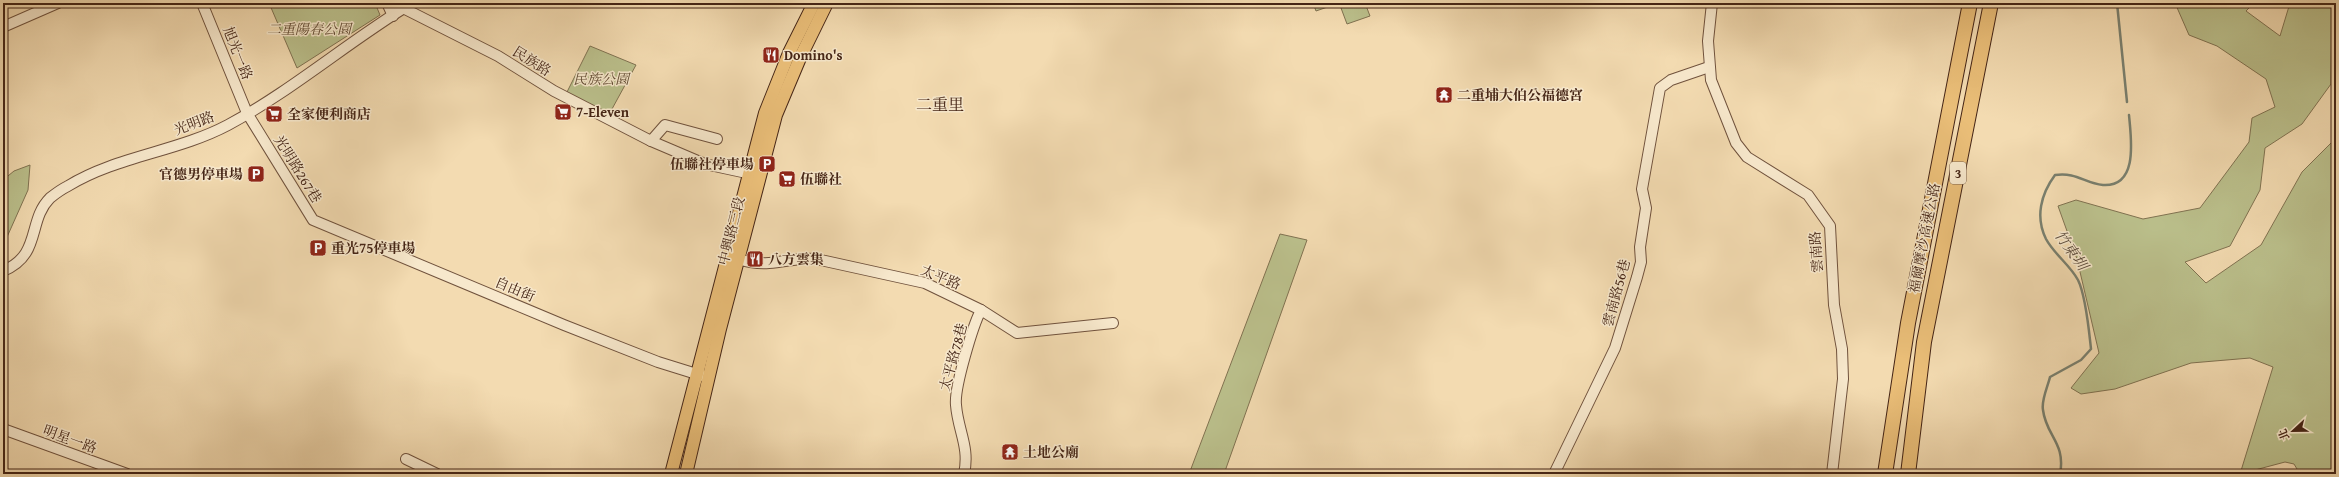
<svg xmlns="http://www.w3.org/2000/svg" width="2339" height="477" font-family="'Gentium Book Plus','Noto Serif TC',serif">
<rect width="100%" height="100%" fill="#f3dbb1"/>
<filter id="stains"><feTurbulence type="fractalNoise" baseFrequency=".005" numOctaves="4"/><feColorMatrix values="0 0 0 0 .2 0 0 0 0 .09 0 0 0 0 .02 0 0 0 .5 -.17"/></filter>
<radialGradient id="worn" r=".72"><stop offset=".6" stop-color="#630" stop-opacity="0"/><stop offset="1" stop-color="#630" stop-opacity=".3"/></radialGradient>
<g fill="#bbc08c" stroke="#807251">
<polygon points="269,3 375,3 380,15 297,68"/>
<polygon points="1313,3 1339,3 1316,11"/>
<polygon points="1354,3 1365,3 1370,16 1347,24 1341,8"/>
<polygon points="2175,3 2196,3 2200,8 2204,3 2254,3 2246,11 2280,36 2290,3 2328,3 2332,8 2331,84 2302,124 2265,148 2260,190 2230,246 2185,262 2206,283 2261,245 2302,172 2336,138 2336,474 2300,474 2294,464 2285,462 2240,474 2273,367 2250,358 2191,363 2115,389 2081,394 2071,388 2099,353 2077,259 2058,206 2076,200 2143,219 2200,208 2249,142 2252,118 2275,107 2266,79 2217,46 2189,35"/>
<polygon points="590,46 636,65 606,120 564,98"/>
<polygon points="30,165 28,190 3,246 3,180 14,171"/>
<polygon points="1280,234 1307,240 1224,474 1189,474"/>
</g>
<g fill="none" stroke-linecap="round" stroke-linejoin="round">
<g stroke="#797f6e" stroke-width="2.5">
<polyline points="2117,3 2127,102"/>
<path d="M2060,474C2066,443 2046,436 2043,410C2041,400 2048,386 2050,377L2081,360L2091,349C2089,331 2086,296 2078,280C2070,265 2054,254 2046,239C2035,217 2041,194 2055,175C2077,172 2084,183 2103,185C2139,187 2131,138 2129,115"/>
</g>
<g stroke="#70523d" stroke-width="12">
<g id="minor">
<polyline points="202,3 247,113 313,220 564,325 658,362 703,376"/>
<polyline points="387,3 393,16"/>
<polyline points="1712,3 1708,41 1711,80 1736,143 1747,157 1808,195 1830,226 1834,305 1842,349 1843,379 1832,474"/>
<polyline points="403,8 498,56 554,91 651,141 705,164 756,175"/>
<polyline points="3,27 58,3"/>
<polyline points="651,141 665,125 717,139"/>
<path d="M732,258C744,261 756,264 769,263C786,262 799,257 816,259L925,283L981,310L1017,333L1113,323"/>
<path d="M3,271C42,255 27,221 50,198C55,194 62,189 68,186C117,156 177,152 228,125C293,90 349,41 412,3"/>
<polyline points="3,429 127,474"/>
<polyline points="406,459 437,474"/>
<path d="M964,474C970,447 958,431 956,405C954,388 973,325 981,310"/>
<polyline points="1554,474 1615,348 1637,277 1641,262 1640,247 1646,208 1642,189 1660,88 1671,80 1709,67"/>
</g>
</g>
<g stroke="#452516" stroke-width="14">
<g id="major">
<polyline points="671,474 765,113 789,53 814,3"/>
<polyline points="686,474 720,329 776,115 800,58 827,3"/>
</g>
</g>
<g stroke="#452516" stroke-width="16">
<g id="highway">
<polyline points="1885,474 1908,323 1970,3"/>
<polyline points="1908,474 1924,342 1991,3"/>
</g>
</g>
<use href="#minor" stroke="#f7e8cc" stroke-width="10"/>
<use href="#major" stroke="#eabe78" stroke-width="12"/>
<use href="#highway" stroke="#eabe78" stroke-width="14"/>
</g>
<defs>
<g id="restaurant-square" transform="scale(0.9)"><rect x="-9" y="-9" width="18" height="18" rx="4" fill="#8f2418" stroke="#f7e8cc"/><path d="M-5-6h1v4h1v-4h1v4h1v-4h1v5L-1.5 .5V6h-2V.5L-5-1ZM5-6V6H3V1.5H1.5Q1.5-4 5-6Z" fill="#fff"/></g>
<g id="temple-square" transform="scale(0.9)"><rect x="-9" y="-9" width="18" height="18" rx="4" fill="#8f2418" stroke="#f7e8cc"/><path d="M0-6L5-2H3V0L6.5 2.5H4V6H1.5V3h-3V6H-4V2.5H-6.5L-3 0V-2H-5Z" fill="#fff"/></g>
<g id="supermarket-square" transform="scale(0.9)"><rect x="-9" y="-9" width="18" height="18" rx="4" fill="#8f2418" stroke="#f7e8cc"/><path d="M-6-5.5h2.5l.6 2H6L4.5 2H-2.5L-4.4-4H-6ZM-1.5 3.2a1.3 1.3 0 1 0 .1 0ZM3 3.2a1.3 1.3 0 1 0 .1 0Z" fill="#fff"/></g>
<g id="parking-square" transform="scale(0.9)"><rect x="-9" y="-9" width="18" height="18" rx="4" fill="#8f2418" stroke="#f7e8cc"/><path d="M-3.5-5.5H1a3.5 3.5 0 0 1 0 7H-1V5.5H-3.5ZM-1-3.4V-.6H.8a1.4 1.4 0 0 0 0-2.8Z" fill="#fff"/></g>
</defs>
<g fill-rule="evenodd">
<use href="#restaurant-square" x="771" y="55"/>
<use href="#temple-square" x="1444" y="95"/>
<use href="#supermarket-square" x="563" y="112"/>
<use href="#supermarket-square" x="274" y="114"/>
<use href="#parking-square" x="767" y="164"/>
<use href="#parking-square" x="256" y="174"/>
<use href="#supermarket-square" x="787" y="179"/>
<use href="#parking-square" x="318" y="248"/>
<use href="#restaurant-square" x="755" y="259"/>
<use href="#temple-square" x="1010" y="452"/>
</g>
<g text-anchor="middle" stroke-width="3" stroke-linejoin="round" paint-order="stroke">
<rect fill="#f7e8cc" stroke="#7a604d" stroke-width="1" x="1950" y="162" width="16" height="22" rx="3"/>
<g font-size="13" font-weight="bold" fill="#452516">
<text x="1958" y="178">3</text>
</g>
<g font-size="14" font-style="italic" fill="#624c34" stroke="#f7e8cc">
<text x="309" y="34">二重陽春公園</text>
<text x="601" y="84">民族公園</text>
</g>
<g font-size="14" fill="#452516" stroke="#f7e8cc">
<text transform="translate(238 53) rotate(68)" y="5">旭光一路</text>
<text transform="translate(532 61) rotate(32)" y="5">民族路</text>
<text transform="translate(194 123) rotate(-21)" y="5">光明路</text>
<text transform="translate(298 169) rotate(58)" y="5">光明路267巷</text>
<text transform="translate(731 231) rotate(-76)" y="5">中興路三段</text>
<text transform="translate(1924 238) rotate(-79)" y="5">福爾摩沙高速公路</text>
<text transform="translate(1816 252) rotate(-94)" y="5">雲南路</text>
<text transform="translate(941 277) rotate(22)" y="5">太平路</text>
<text transform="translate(515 289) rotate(23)" y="5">自由街</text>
<text transform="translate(1616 293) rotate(-75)" y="5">雲南路56巷</text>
<text transform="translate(953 357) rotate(-75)" y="5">太平路78巷</text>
<text transform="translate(70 439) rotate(20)" y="5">明星一路</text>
</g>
<g font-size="14" font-weight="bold" fill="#452516" stroke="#f7e8cc" text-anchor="start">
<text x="784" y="60">Domino's</text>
<text x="1457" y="100">二重埔大伯公福德宮</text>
<text x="576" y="117">7-Eleven</text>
<text x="287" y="119">全家便利商店</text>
<text x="754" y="169" text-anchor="end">伍聯社停車場</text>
<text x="243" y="179" text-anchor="end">官德男停車場</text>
<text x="800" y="184">伍聯社</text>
<text x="331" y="253">重光75停車場</text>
<text x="768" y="264">八方雲集</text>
<text x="1023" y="457">土地公廟</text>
</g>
<g font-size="15" font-style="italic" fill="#5b4a3b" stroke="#f7e8cc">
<text transform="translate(2071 250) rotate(55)" y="5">竹東圳</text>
</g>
<g font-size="16" fill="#452516" stroke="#f7e8cc">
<text x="940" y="110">二重里</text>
</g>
</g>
<rect width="2339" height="477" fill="none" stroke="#f3dbb1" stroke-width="16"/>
<rect x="4" y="4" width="2331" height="469" fill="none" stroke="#452516" stroke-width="2"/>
<rect x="8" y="8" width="2323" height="461" fill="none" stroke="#452516"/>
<g transform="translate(2293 431) rotate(248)" stroke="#f7e8cc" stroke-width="3" paint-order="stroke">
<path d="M0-3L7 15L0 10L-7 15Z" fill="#452516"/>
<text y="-6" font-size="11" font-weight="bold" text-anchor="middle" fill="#452516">北</text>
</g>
<rect width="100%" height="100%" filter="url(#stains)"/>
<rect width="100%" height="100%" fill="url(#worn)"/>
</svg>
